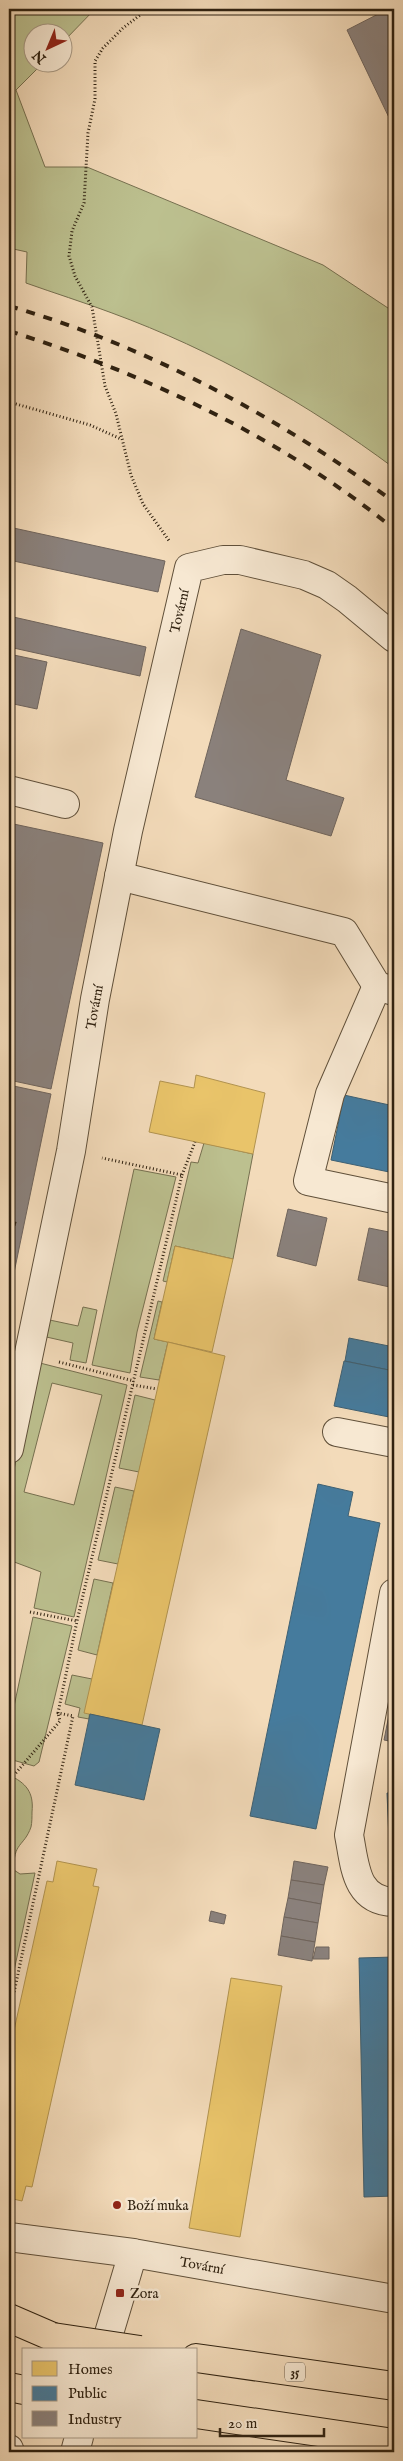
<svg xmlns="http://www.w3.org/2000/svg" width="403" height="2461" font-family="'IM FELL English',serif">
<rect width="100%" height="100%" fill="#f3dbba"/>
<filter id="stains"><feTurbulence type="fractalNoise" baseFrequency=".004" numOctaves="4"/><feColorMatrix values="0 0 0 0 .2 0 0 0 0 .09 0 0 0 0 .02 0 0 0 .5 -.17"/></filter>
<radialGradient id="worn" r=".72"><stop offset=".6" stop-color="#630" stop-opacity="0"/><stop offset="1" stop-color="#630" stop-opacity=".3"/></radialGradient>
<g fill="#bcc08f" stroke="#767050" fill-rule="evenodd">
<path d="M9,9H95L63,42L62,32H32V62L43,63L16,90L45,167H87L323,265L394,312V468C308,404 213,350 112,313C83,302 54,293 26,283L27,252L9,248Z"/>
<polygon points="204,1143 253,1154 233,1259 175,1246 167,1282 163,1281 191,1162 198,1163"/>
<polygon points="134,1169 176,1177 137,1332 130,1373 92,1365"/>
<polygon points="158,1301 162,1302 154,1339 168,1342 159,1380 140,1377"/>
<polygon points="83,1307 97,1310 86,1363 70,1360 73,1343 42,1336 45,1319 78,1326"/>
<path d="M36,1362L127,1385L74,1617L34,1608L41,1572L9,1560V1494ZM52,1383L102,1395L74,1505L24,1492Z"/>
<polygon points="135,1395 155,1400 139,1472 119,1468"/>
<polygon points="115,1487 134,1491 118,1564 98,1560"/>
<polygon points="94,1579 113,1583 97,1655 78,1650"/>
<polygon points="33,1617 72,1626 39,1762 34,1766 9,1759 9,1730"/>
<polygon points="72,1675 92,1679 89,1719 78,1717 80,1708 65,1704"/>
<path d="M9,1775C26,1783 34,1792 32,1812C32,1816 32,1823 31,1827C24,1847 13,1842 14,1870L20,1874L35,1873L9,1994Z"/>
</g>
<g fill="#e9c46a" stroke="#b1934f">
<polygon points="196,1075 265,1093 253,1154 149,1132 160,1081 194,1088"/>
<polygon points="175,1246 233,1259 212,1352 154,1339"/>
<polygon points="168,1342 225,1356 142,1725 84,1713"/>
<polygon points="57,1861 97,1869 93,1886 99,1887 32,2187 26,2186 22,2201 9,2198 9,2053 47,1881 53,1882"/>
<polygon points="231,1978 282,1986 240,2237 189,2228"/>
</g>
<g fill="#457b9d" stroke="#3e6073">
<polygon points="344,1095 394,1106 394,1173 331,1160"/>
<polygon points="349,1338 394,1347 394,1371 345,1361"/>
<polygon points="344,1361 394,1371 394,1418 334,1406"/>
<polygon points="318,1484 353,1492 348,1516 380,1523 316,1829 250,1816"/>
<polygon points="90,1714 160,1729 144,1800 75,1785"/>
<polygon points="387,1793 394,1793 394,1863 390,1863"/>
<polygon points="394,1957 394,2196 364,2197 359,1958"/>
</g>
<g fill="#8a817c" stroke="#6f645c">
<polygon points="388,9 394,9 394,128 347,30"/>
<polygon points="9,527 165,561 158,592 9,560"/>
<polygon points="9,616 146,647 140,676 9,647"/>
<polygon points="241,629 321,655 286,780 344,798 331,836 195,797"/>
<polygon points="9,654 47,662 37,709 9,703"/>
<polygon points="9,823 103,843 51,1089 9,1080"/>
<polygon points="9,1085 51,1094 9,1297"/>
<polygon points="288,1209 327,1218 316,1266 277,1256"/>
<polygon points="369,1228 394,1233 394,1288 358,1280"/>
<polygon points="394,1689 394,1742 384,1740"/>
<polygon points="294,1861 328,1867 324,1885 291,1880"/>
<polygon points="291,1880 324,1885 321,1904 288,1898"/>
<polygon points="288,1898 321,1904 318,1923 284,1917"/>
<polygon points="211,1911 226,1915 224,1924 209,1921"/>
<polygon points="284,1917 318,1923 315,1942 281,1936"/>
<polygon points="281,1936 315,1942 312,1961 278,1955"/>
<polygon points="316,1947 329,1947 329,1959 313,1959"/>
<polygon points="394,2330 394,2354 391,2354"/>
</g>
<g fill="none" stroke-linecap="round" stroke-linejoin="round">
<g stroke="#60503a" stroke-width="30">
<g id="minor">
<polyline points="9,790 65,804"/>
<polyline points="119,876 344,932 377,986 394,991"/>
<polyline points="377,986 330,1094 308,1181 394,1199"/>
<polyline points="337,1432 394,1443"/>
<polyline points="9,1449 71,1151 95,999 128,831 189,568 223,560 240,560 304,575 327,585 347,599 394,638"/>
<path d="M394,1593L349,1835C355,1865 355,1901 394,1902"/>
<polyline points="9,2237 133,2253 394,2299"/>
<polyline points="104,2350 133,2253"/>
<polyline points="9,2449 10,2452"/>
<polyline points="75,2452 79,2437"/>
</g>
</g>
<g stroke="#2f2110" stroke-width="30">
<g id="major">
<polyline points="9,2318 53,2337"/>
<polyline points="196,2358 394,2386"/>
<polyline points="9,2387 24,2390"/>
<polyline points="196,2414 394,2443"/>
</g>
</g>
<g stroke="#2f2110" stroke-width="3" stroke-dasharray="1 2.5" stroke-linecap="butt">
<polyline points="148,9 123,28 103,48 95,61 95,99 88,133 84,203 72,231 69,256 75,276 92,307 105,386 116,414 131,475 143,504 170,542"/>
<polyline points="9,402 90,425 121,439"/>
<polyline points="182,1175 195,1142"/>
<polyline points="59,1362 134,1381"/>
<polyline points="133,1385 157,1389"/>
<polyline points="30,1612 77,1621"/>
<polyline points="9,1781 60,1721 58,1713"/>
<polyline points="9,2016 73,1716 58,1713 77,1621 182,1175 102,1158"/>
</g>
<use href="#minor" stroke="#f7e8d2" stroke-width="28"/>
<use href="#major" stroke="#f3dbba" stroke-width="28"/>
<g stroke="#2f2110" stroke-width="4" stroke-dasharray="9 9" stroke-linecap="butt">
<path d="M9,306C148,346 278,417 394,502"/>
<path d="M9,331C146,374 282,438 394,529"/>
<polyline points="9,1222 16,1224"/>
</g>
<g stroke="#2f2110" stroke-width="30" stroke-linecap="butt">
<polyline id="major-bridge" points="53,2337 140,2350"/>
</g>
<use href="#major-bridge" stroke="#f3dbba" stroke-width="28"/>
</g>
<g fill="#8f2418" stroke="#f7e8d2" stroke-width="2">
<circle cx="117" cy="2205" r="5"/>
<rect x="115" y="2288" width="10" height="10" rx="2.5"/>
</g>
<g text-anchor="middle" stroke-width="5" stroke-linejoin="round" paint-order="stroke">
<rect fill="#f7e8d2" stroke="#6b5d4a" stroke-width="1" x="285" y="2362.5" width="20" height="19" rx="4"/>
<g font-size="12" font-weight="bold" fill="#2f2110">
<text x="295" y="2376">35</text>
</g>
<g font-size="14" fill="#2f2110" stroke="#f7e8d2">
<text transform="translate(179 611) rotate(-77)" y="5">Tovární</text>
<text transform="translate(94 1007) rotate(-80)" y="5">Tovární</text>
<text transform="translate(202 2265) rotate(10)" y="5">Tovární</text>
</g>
<g font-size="14" fill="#2f2110" stroke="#f7e8d2" text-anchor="start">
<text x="127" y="2210">Boží muka</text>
<text x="130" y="2298">Zora</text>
</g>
</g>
<rect width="403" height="2461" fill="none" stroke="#f3dbba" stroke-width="30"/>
<rect x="10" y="10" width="383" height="2441" fill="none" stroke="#2f2110" stroke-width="2.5"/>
<rect x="15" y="15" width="373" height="2431" fill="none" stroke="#2f2110"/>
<rect x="22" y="2348" width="175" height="90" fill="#f7e8d2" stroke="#a79884"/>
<rect x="32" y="2361" width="25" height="15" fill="#e9c46a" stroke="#a79884"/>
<text x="68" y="2374" font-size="15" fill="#2f2110">Homes</text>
<rect x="32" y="2386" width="25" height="15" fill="#457b9d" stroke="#a79884"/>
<text x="68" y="2398" font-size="15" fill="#2f2110">Public</text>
<rect x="32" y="2411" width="25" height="15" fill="#8a817c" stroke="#a79884"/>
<text x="68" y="2424" font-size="15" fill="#2f2110">Industry</text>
<g transform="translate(48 48) rotate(224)"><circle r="24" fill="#f7e8d2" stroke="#a79884"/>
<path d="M0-4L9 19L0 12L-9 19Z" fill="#8f2418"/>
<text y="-8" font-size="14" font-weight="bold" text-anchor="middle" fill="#2f2110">N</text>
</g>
<path d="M220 2428v8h104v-8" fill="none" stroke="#2f2110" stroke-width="2.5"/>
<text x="228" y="2428" font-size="15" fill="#2f2110" stroke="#f7e8d2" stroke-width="4" paint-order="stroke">20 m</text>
<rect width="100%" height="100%" filter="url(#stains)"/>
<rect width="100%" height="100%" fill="url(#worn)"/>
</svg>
